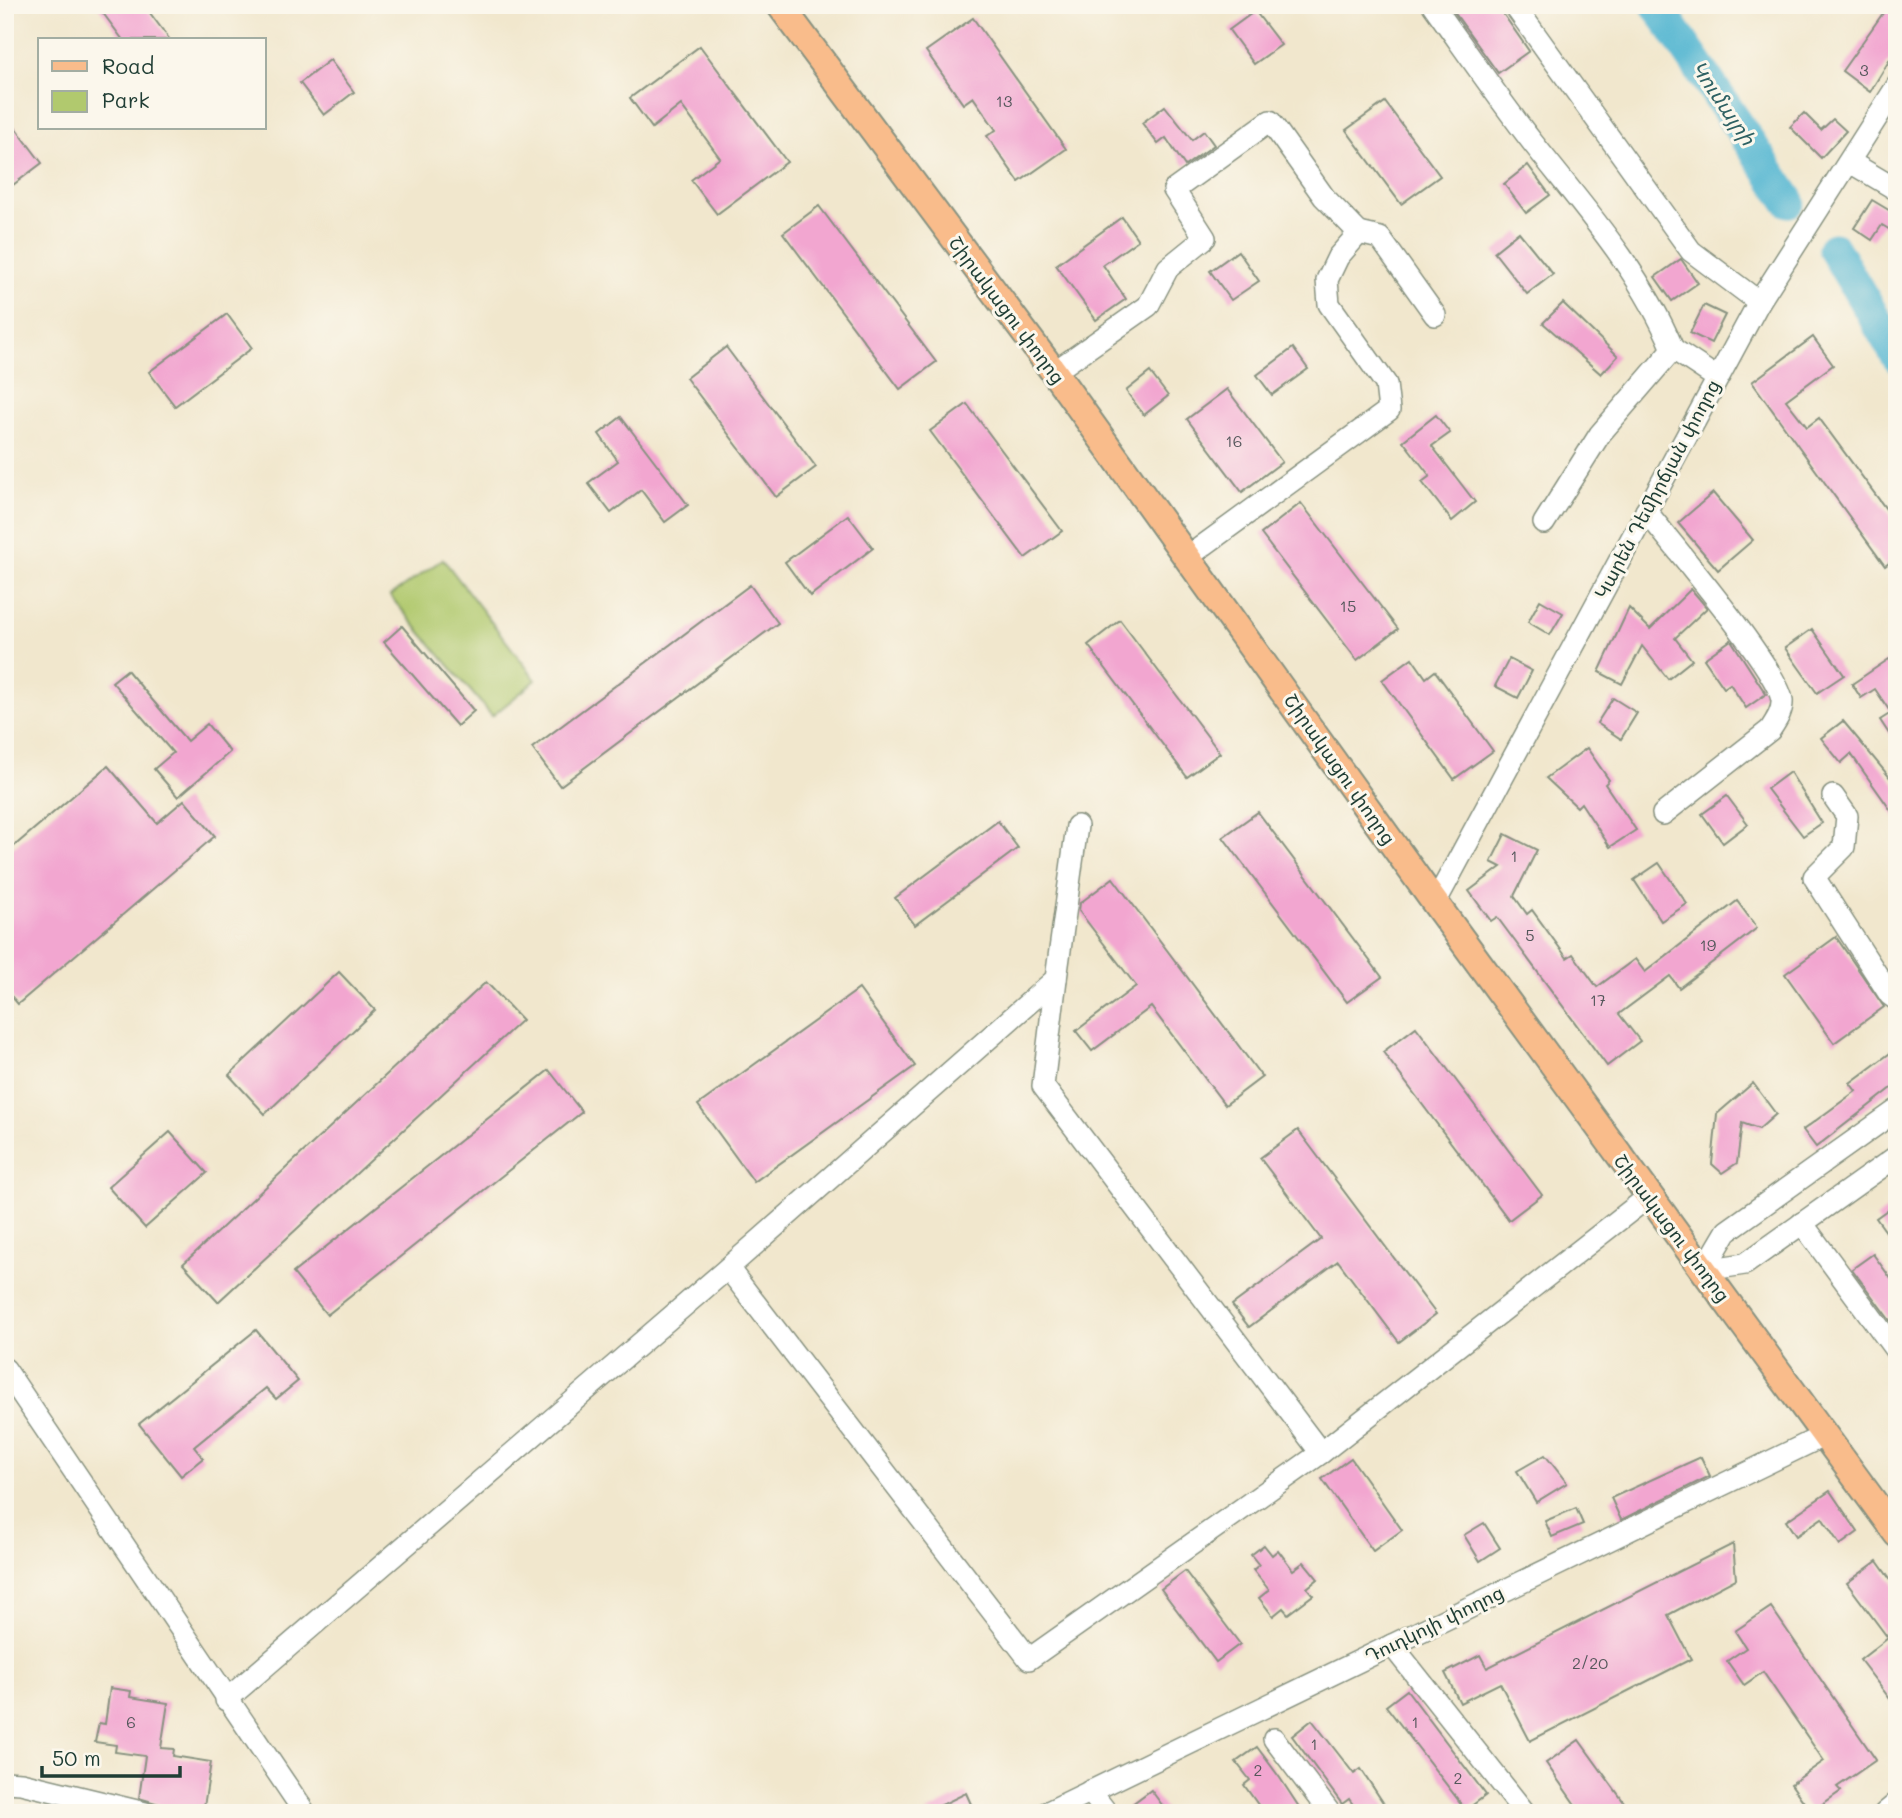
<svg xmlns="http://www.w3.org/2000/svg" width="1902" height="1818" font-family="Mali,'Noto Sans Armenian',sans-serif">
<rect width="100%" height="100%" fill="#fbf7ec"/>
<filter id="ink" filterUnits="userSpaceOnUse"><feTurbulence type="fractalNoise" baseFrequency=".0143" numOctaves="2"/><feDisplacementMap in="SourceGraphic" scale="14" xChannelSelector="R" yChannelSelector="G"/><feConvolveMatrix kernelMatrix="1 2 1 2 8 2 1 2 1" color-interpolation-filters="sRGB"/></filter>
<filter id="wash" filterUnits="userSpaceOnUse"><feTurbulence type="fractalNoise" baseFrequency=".00686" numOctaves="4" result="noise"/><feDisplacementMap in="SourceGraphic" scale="28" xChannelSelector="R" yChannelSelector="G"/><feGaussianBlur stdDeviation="1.57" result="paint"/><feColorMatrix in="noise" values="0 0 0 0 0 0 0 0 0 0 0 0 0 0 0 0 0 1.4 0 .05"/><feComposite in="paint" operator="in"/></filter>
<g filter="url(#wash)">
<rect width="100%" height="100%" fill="#f1e7cd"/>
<polygon fill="#b1c96e" stroke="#688351" stroke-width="2" points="443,559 536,680 492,716 390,596"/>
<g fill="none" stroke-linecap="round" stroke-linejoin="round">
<g stroke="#52b6d1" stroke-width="33">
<polyline points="1657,5 1789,201"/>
<polyline points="1834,249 1897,356"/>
</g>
</g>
<g id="blocks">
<g fill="#f2a6d0">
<polygon points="97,5 144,5 170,40 123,40"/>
<polygon points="1449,5 1497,5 1529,51 1498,73"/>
<polygon points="1888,6 1897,12 1897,48 1870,92 1842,71"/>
<polygon points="1255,11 1281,45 1254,64 1229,30"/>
<polygon points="973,18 1066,149 1019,182 987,136 996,130 973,97 963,104 926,51"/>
<polygon points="700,46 787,162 717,214 691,180 720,158 681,105 652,128 630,98"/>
<polygon points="330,60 354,92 324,115 300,83"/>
<polygon points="1385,102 1440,176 1401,204 1346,130"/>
<polygon points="1165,106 1192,140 1204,131 1214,145 1185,166 1166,138 1158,144 1142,123"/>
<polygon points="1804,113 1821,130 1833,119 1846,131 1821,158 1790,127"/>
<polygon points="5,114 42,163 5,191"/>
<polygon points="1528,165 1550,195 1526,213 1504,184"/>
<polygon points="1872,200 1897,215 1897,234 1882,225 1872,240 1854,228"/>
<polygon points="819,206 936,362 900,389 783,233"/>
<polygon points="1122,217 1138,240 1103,265 1126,299 1096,320 1056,265"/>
<polygon points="1519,232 1553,274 1527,294 1494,252"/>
<polygon points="1238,251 1259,281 1231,300 1210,271"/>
<polygon points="1681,259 1698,283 1672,301 1655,277"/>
<polygon points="1563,303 1618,356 1601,374 1543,323"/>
<polygon points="1704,305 1725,315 1711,343 1690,333"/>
<polygon points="227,314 252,348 175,406 149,372"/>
<polygon points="1813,337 1833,365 1786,400 1807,427 1819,418 1897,524 1897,557 1885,566 1752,382"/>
<polygon points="726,347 816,467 776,497 686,378"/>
<polygon points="1293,348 1308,369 1272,395 1257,375"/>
<polygon points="1150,372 1168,396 1144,415 1126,391"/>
<polygon points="1227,389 1282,462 1242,492 1187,419"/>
<polygon points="967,404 1062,531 1025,558 930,431"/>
<polygon points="1436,415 1450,433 1432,446 1475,502 1452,521 1422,482 1430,476 1403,441"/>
<polygon points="621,417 688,505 665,522 641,490 611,513 588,483 618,461 599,434"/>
<polygon points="1713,493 1753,540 1718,570 1678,523"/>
<polygon points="1301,503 1398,629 1357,660 1261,534"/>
<polygon points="848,515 873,548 810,596 785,562"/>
<polygon points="750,585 778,623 560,786 532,748"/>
<polygon points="1691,589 1707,608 1675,638 1692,660 1668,679 1642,646 1622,684 1599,672 1629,608 1650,629"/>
<polygon points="1540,600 1563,613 1550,635 1528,622"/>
<polygon points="1120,620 1220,753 1187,777 1088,645"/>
<polygon points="402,626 474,711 457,726 384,642"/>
<polygon points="1812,629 1844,675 1817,693 1785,648"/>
<polygon points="1731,640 1766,694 1746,708 1730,684 1724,688 1704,659"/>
<polygon points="1412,658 1426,678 1435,671 1493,751 1454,779 1382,680"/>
<polygon points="1509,659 1532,671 1518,698 1495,686"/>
<polygon points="1889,659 1897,670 1897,746 1880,720 1891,713 1875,689 1861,698 1852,684"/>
<polygon points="127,670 187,741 207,724 230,752 178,797 154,769 173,753 112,682"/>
<polygon points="1613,698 1637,713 1621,739 1597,723"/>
<polygon points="1843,721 1897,786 1897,819 1851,754 1841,763 1821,738"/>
<polygon points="1587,748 1609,780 1605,784 1636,830 1610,847 1581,803 1577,807 1546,778"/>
<polygon points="108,766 157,823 184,800 215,836 18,1004 5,989 5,854"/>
<polygon points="1790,772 1822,823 1803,836 1767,789"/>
<polygon points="1727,796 1748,824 1723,843 1702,814"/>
<polygon points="1258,812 1382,977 1347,1002 1223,837"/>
<polygon points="998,821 1018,848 915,925 895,898"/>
<polygon points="1505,834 1537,850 1514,896 1527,914 1532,910 1567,958 1573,954 1597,987 1635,959 1645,972 1737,901 1757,928 1679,988 1670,976 1619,1014 1640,1041 1607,1066 1497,917 1491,921 1469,891 1501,867 1491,862"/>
<polygon points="1659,863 1687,904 1661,921 1634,880"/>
<polygon points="1113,878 1262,1077 1225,1105 1151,1007 1092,1051 1076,1031 1136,986 1079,911 1080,903"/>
<polygon points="1836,937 1884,1007 1834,1043 1785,974"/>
<polygon points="339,972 375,1010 265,1114 229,1075"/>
<polygon points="486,982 522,1020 218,1302 183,1264"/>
<polygon points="859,989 915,1066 754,1182 698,1105"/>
<polygon points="1416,1027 1542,1195 1509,1220 1383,1052"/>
<polygon points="1897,1048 1897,1084 1816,1147 1803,1130 1856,1091 1850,1083"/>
<polygon points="549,1070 582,1112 327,1315 293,1273"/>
<polygon points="1753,1083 1776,1114 1759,1129 1742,1123 1737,1163 1722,1173 1712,1164 1717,1114"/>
<polygon points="1298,1130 1436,1314 1399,1342 1338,1261 1249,1327 1232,1305 1321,1239 1260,1158"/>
<polygon points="170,1132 207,1173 145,1228 108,1187"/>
<polygon points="1897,1203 1897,1247 1876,1218"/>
<polygon points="1873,1254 1897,1287 1897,1330 1852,1269"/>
<polygon points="256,1330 298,1381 276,1399 266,1388 194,1447 203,1458 181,1476 139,1424"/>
<polygon points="1545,1455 1567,1483 1536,1502 1517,1471"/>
<polygon points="1701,1457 1710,1476 1621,1520 1611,1498"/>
<polygon points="1351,1458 1402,1530 1373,1551 1322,1479"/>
<polygon points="1830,1491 1858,1532 1840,1545 1822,1518 1796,1536 1786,1521"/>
<polygon points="1576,1508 1583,1524 1552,1537 1545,1521"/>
<polygon points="1484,1523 1500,1548 1480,1561 1464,1535"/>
<polygon points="1733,1544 1736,1579 1668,1615 1691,1659 1530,1741 1500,1683 1460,1703 1445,1673 1480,1655 1487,1668"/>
<polygon points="1264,1545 1272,1555 1278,1550 1293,1570 1304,1562 1318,1579 1307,1588 1313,1595 1288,1614 1283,1608 1273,1616 1259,1598 1269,1590 1253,1570 1259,1565 1251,1555"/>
<polygon points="1877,1561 1897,1589 1897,1708 1860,1660 1888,1638 1847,1583"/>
<polygon points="1185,1571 1240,1644 1216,1662 1161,1589"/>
<polygon points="1771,1607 1876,1760 1837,1787 1841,1791 1811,1812 1791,1784 1824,1761 1763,1672 1744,1685 1727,1661 1746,1648 1735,1631"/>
<polygon points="110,1688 131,1691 130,1697 168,1703 161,1748 174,1749 173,1756 211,1762 203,1813 158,1810 159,1804 139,1798 145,1756 115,1752 116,1745 95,1742 99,1723 105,1724"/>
<polygon points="1407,1690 1486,1795 1466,1810 1386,1706"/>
<polygon points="1312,1720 1354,1774 1361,1769 1390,1813 1359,1813 1349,1799 1342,1804 1292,1736"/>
<polygon points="1579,1740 1626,1805 1624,1807 1629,1813 1581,1813 1546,1763"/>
<polygon points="1257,1747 1280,1778 1303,1813 1264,1813 1244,1785 1250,1780 1236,1762"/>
<polygon points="1151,1790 1168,1813 1120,1813"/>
<polygon points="966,1793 975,1813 925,1813"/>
</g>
</g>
</g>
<g filter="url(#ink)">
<use href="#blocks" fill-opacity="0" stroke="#889280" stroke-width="2"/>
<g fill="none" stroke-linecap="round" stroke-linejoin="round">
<g stroke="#889280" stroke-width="24">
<g id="minor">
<path d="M1433,5C1466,51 1498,98 1533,143C1585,209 1640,270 1673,349"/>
<polyline points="1514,5 1691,251 1759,302"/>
<polyline points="1850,162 1897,190"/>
<polyline points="1359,233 1380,238 1435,315"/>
<polyline points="1054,372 1148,306 1168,268 1205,238 1174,190 1270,121 1324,197 1359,233 1338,257 1327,280 1329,304 1386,384 1389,410 1189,556"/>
<path d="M1646,511C1672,544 1777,668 1782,700C1783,711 1776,721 1770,730L1663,814"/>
<polyline points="1544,523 1600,434 1673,349 1717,378"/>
<polyline points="1833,796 1847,816 1844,847 1814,877 1890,995 1897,1000"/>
<polyline points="1435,903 1759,302 1897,86"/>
<polyline points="1056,979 1043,1086 1321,1453"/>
<polyline points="1802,1223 1897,1352"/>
<polyline points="728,1268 1029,1659 1321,1453 1648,1197"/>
<polyline points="1704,1270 1727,1231 1897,1110"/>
<polyline points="1704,1270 1745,1264 1897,1156"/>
<polyline points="5,1369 305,1813"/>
<polyline points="1392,1645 1525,1813"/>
<polyline points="226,1700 728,1268 1056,979 1077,826"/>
<polyline points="1274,1739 1330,1813"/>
<polyline points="5,1782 21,1783 145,1813"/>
<polyline points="1090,1791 1107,1813"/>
<polyline points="1046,1813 1823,1436"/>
<polyline points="1885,1813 1897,1803"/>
</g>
</g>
<g stroke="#889280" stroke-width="30">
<polyline id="major" points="780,5 1054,372 1435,903 1897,1534"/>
</g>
<use href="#minor" stroke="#fff" stroke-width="21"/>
<use href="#major" stroke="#f9bc8b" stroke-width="26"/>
</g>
</g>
<g text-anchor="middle" stroke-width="6" stroke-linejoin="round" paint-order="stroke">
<g font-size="16" fill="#54575b">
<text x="1864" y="76">3</text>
<text x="1004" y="107">13</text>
<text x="1234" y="447">16</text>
<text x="1348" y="612">15</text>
<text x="1514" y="862">1</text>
<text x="1530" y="941">5</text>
<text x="1708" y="951">19</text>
<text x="1598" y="1006">17</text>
<text x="1590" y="1669">2/20</text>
<text x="131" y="1728">6</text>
<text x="1415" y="1728">1</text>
<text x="1314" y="1750">1</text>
<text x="1258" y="1776">2</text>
<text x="1458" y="1784">2</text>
</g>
<g font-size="19" fill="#1f3d34" stroke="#fbf7ec">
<text transform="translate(1007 310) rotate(53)" y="7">Շիրակացու փողոց</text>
<text transform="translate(1657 489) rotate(-62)" y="7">Կարեն Դեմիրճյան փողոց</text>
<text transform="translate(1340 769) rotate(55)" y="7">Շիրակացու փողոց</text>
<text transform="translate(1672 1228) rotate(53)" y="7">Շիրակացու փողոց</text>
<text transform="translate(1434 1624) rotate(-26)" y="7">Դուդկոյի փողոց</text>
</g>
<g font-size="21" font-style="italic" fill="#2e6163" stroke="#fbf7ec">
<text transform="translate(1723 103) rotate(56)" y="7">Կումայրի</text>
</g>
</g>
<rect width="1902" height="1818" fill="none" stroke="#fbf7ec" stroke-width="28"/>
<rect x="38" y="38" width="228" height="91" fill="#fbf7ec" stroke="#a3ada2" stroke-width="2"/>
<rect x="52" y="61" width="35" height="10" fill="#f9bc8b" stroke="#a3ada2" stroke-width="2"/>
<text x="102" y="74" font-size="21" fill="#1f3d34">Road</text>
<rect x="52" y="91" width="35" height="21" fill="#b1c96e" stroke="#a3ada2" stroke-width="2"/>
<text x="102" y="108" font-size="21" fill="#1f3d34">Park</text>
<path d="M42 1766v10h138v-10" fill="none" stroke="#1f3d34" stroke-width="3.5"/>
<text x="52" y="1766" font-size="21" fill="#1f3d34" stroke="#fbf7ec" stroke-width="5" paint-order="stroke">50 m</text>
</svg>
